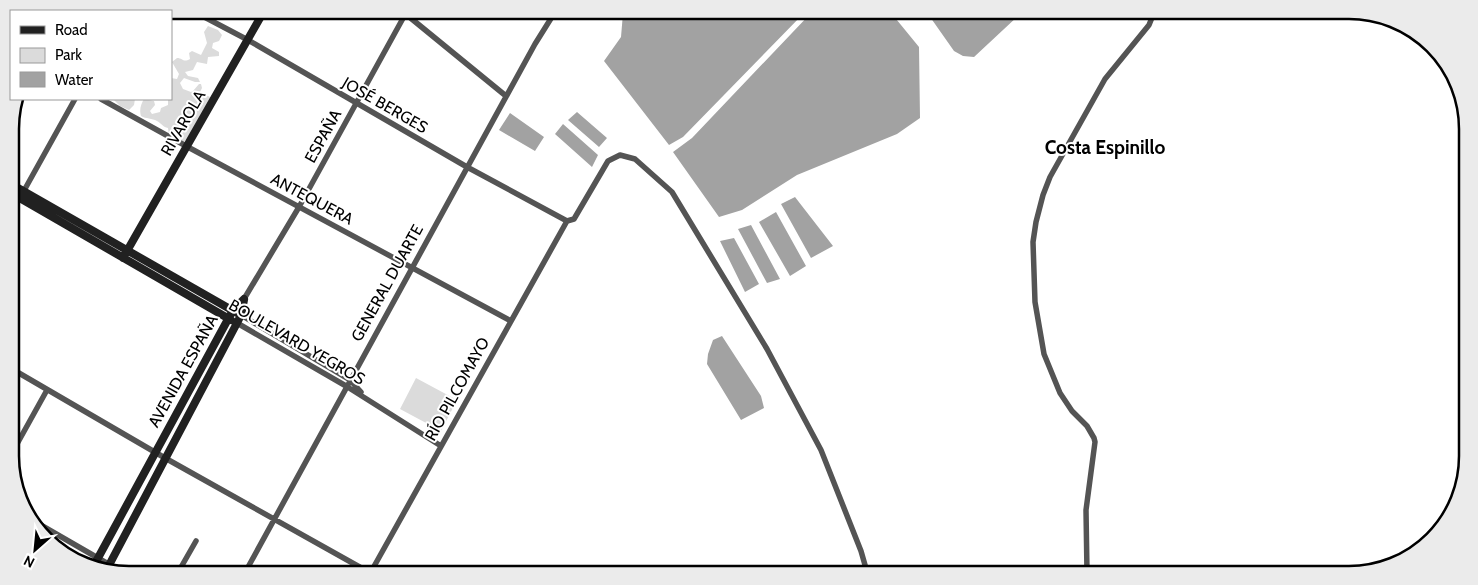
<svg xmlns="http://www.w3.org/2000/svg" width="1478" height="585" viewBox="0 0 1478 585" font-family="Cabin,sans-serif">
	<rect width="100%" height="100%" fill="#fff"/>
	<!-- green -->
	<path fill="#dbdbdb" d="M208 26 218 30 222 35 219 41 213 43 212 48 219 52V56L208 57 207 64 197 62 193 70 185 72 188 76 198 78 200 82H195L184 78 180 83 183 89 191 92 193 91 199 84H201L202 88 198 96 206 95 212 98 202 119 195 124 192 133 183 143 169 135 168 128C163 127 162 124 157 121 152 118 146 119 141 116 139 110 141 104 144 99L154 101 155 105 150 111 152 114 160 112 161 108 168 105V99H171V78L177 79 179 74 172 62 177 58C183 58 183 63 190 59L189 53 192 51 201 55 207 43 204 32Z
		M113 99H135L134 105 129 110 120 106Z
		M416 378 457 400 441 431 400 409Z"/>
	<!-- water -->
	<path fill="#a2a2a2" d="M623 13H804L683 137 669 145 604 61 621 37Z
		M811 13 892 14 919 47 920 118 897 134 797 175 742 210 719 217 673 152 692 138Z
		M928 14 1019 15 974 57 963 56 954 51Z
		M577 112 607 138 599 147 568 120Z
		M510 113 544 137 535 151 499 130Z
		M563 124 598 155 592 167 555 134Z
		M795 197 833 246 811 258 781 204Z
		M776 212 806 266 790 276 759 222Z
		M751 225 780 279 767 283 738 229Z
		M734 238 759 284 745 292 720 241Z
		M722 336 761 396 764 408 741 420 707 364 708 354 713 340Z"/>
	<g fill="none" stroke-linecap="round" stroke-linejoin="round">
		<!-- street -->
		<path stroke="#545454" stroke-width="5.5" d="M191 10 248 40 467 167 567 221
			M126 11 127 10
			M402 11 506 96
			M101 99 186 146 511 321
			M11 214 75 99
			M567 221 574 219 608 161 620 155 635 159 672 192 767 349 821 450 861 551 867 572
			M244 299 299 207 407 11
			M241 315 350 380 361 392
			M237 323 346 386 441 446
			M12 369 165 458 365 570
			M12 453 47 390
			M32 520 117 569
			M180 569 196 541
			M247 569 535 44 555 12
			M372 570 567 221
			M1087 573 1086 510 1095 442 1094 438 1087 426 1072 411 1060 393 1044 354 1035 302 1033 242 1036 222 1043 195 1050 177 1105 79 1149 25 1153 15"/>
		<!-- secondary -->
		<path stroke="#212121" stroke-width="8" d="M11 184 237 313
			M11 193 231 320
			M123 258 264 11
			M92 569 233 310 244 299
			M107 569 237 323 241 315 244 300"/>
	</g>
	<g text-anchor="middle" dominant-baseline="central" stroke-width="4" stroke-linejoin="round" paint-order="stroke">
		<!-- street labels -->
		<g font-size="16" fill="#000" stroke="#fff">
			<text transform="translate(385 105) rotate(30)">JOSÉ BERGES</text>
			<text transform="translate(183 123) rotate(-60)">RIVAROLA</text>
			<text transform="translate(323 136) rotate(-61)">ESPAÑA</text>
			<text transform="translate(312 199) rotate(28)">ANTEQUERA</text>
			<text transform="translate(387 283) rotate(-61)">GENERAL DUARTE</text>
			<text transform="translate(297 342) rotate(30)">BOULEVARD YEGROS</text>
			<text transform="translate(183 371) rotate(-61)">AVENIDA ESPAÑA</text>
			<text transform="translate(457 389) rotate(-61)">RÍO PILCOMAYO</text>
		</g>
		<!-- quarter labels -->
		<g font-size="19" font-weight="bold" fill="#000" stroke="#fff">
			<text x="1105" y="147">Costa Espinillo</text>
		</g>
	</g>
	<!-- crop -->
	<path d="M0 0H1478V585H0ZM129 19H1349A110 110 0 0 1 1459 129V456A110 110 0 0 1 1349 566H129A110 110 0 0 1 19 456V129A110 110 0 0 1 129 19Z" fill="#ebebeb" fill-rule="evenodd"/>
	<path fill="none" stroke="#000" stroke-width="2.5" d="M129 19H1349A110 110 0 0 1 1459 129V456A110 110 0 0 1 1349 566H129A110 110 0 0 1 19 456V129A110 110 0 0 1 129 19Z"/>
	<!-- legend -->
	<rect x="10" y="10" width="162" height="90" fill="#ffffff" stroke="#999999"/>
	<rect x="20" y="26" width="25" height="8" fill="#212121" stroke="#999999"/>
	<text x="55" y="35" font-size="15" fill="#000000">Road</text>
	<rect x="20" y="48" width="25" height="15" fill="#dbdbdb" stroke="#999999"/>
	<text x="55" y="60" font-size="15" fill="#000000">Park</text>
	<rect x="20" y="72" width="25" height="15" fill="#a2a2a2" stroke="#999999"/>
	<text x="55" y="85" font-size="15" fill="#000000">Water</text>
	<!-- north arrow -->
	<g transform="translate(35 550) rotate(207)" stroke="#ffffff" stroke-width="4" paint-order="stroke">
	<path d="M0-4L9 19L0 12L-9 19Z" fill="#000000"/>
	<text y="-8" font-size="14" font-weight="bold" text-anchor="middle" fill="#000000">N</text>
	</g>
</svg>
